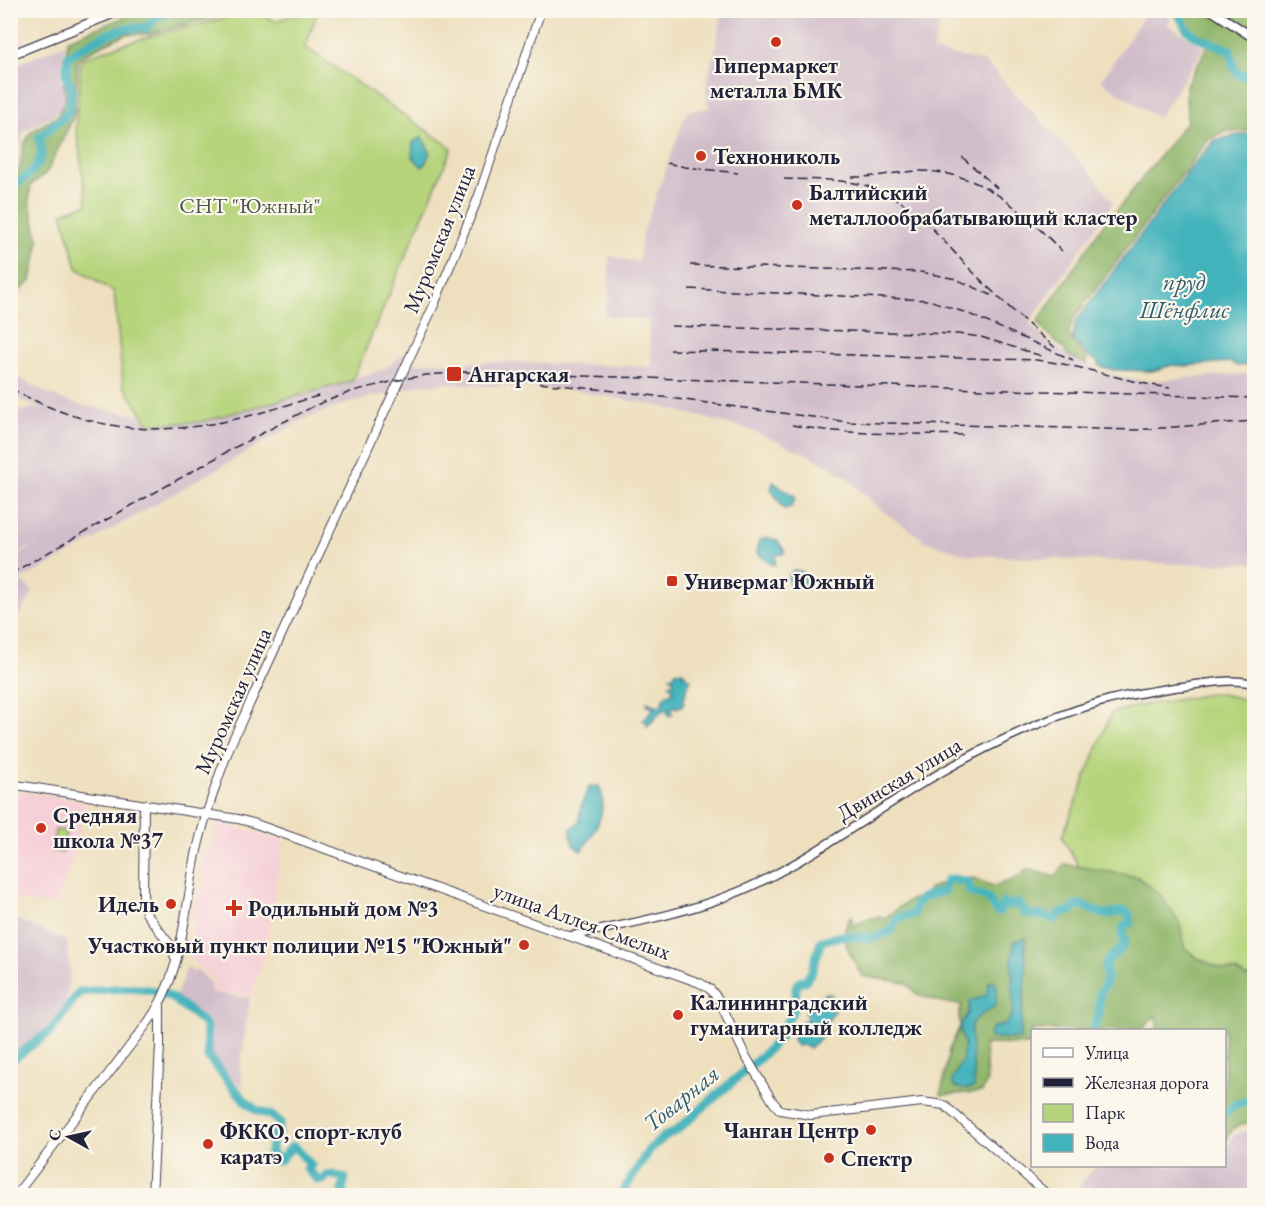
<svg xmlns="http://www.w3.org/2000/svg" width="1265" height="1206" viewBox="0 0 1265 1206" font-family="'EB Garamond',serif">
	<rect width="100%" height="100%" fill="#fbf7ec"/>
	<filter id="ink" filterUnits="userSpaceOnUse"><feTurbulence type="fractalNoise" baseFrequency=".0167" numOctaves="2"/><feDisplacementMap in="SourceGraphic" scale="12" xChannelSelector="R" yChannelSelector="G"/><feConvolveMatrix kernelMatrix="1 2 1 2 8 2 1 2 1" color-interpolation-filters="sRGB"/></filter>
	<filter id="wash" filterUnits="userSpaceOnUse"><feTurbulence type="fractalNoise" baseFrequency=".008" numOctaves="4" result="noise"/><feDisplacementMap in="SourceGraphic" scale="24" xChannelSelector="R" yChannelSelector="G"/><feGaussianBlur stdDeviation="1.35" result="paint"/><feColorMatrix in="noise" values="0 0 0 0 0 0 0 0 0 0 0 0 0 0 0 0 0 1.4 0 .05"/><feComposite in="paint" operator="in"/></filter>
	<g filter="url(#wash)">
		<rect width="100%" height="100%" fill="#eee0bf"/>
		<!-- built -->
		<path fill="#f6cfd8" d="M12 10 25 44 11 50 10 11Z
			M10 790 84 801 77 847 56 906 11 899Z
			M217 822 283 840 272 913 263 956 252 996 213 992V980L189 957 199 889 203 886 200 855 204 854 209 846H211Z"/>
		<!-- industrial -->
		<path fill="#d1bdca" d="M723 11H932L943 13 932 51 985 62 1098 181 1113 203 1029 324 1060 350 1101 371 1127 378 1148 381 1254 373V563L1182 564 969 555 925 541 880 509 846 477 809 455 748 429 659 406 572 390 449 383 419 385 403 390 397 396 392 394 406 363 513 362 652 367 648 320 605 316V301H609V255L621 259 639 262 642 235 687 111 709 108 706 89Z
			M1147 11H1162L1171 17 1167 24 1204 48 1158 118 1101 81Z
			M65 44 60 78 69 96 68 107 24 131 20 146 15 180 11 190V67Z
			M403 354 406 355 403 363 390 393 347 403 304 419 62 558 11 585V560L41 542 21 552 11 554V403L22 412 31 408 42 409 15 398 11 402 10 372 21 380 60 399 80 405 176 422 220 417 385 369Z
			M23 582 33 592 11 629V590Z
			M11 917 67 941 70 975 63 1017 11 1064Z
			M187 967 193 972 197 969 210 982 211 993 250 998 240 1067 243 1088 212 1057 211 1022 175 998Z
			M1254 1129V1195L1084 1196 1077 1188 1096 1166H1224L1225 1149 1235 1134Z"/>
		<!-- green -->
		<path fill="#b6d47b" stroke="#6c7b5b" stroke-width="1.5" d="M250 11H254L275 21 309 11H318L305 47 452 148 352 381 200 422 149 424 123 385 114 292 77 268 62 213 87 204 76 127 81 60C134 36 194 28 250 11Z
			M1216 693 1254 701V973L1249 978 1235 971 1224 970 1197 958 1184 947 1180 924 1138 877 1079 867 1062 837 1111 713 1134 707Z
			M55 830 66 831 63 853 51 851Z"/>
		<!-- forest -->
		<path fill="#90b66b" stroke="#596c53" stroke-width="1.5" d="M140 11H230L220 15 150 34H126L96 48 78 59 74 116 47 172 31 185 29 201 39 240 31 281 18 292 13 318 10 313 11 181 19 171 24 144 31 132 58 116 66 98 63 76 68 39Z
			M1169 11H1254V130L1222 132 1208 140 1073 319 1068 336 1087 358V364L1069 356 1063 348 1045 332 1038 321 1109 216 1118 209 1187 121 1186 86 1209 43Z
			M1065 864 1138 877 1161 896 1180 924 1184 947 1197 958 1224 970 1235 971 1249 978 1254 973V1121L1234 1127 1225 1142 1224 1030H1158L1155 1015 1142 1030H1032V1045L985 1044 987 1081 982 1092 941 1095 949 1050 960 1026 959 1014 962 1005 946 1003 918 995 906 983 862 976C852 957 836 937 851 916L854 926 868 918 886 917 908 901 925 895 930 888 940 884 953 880 973 878 993 886 1013 880 1028 869 1055 877Z"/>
		<!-- water -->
		<path fill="#42b2bb" stroke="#326a7b" stroke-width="1.5" d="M1243 134H1254V364L1238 366 1230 362 1184 366 1172 365 1153 371 1113 370 1099 366 1097 361 1088 356 1072 338 1076 321 1193 165 1215 140Z
			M422 137 430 152 425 165 422 167 412 156 413 142Z
			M773 482 796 497 791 507 784 509 771 489Z
			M768 538 777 540 785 551 783 554 776 555 775 565 771 564 757 553 759 540Z
			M788 579a9 9 0 1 1 18 0a9 9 0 1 1-18 0Z
			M683 671 682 675 685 674 687 678 691 679 687 687 683 705 677 708 674 706 673 709 669 708 673 714 669 716 665 708 646 728 648 724 643 720 654 708 648 706 647 702 657 706 663 704 662 700 667 694 672 693 673 689 669 684 673 683 674 681 670 677 674 676 675 672Z
			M589 786H599C610 807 594 835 581 851 571 846 571 840 571 829L579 822 580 809Z
			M1025 938 1026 971 1020 1039 990 1038 989 1034 992 1028 1006 1024 1013 1013 1012 960 1014 941Z
			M995 981 997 989 996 1005C990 1011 977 1015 972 1023 968 1031 976 1072 974 1087 969 1090 959 1089 954 1086L952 1080 962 1061 964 1044 960 1030 961 1024 968 1013 970 1001 987 995 989 982Z
			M826 993 832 995 831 1005 834 1011 830 1018 825 1023 824 1035 809 1048 803 1045 797 1046 793 1040 794 1029 799 1026 802 1021 807 1019 805 1008Z"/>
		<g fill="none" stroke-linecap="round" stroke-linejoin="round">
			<!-- river -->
			<path stroke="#42b2bb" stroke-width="9" d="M1176 10 1187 29 1195 36 1230 50 1234 68 1239 75H1254
				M10 188C21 181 38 170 41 156 42 151 40 142 39 137L64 117 69 109 72 89 66 76 68 56C91 42 118 24 146 28 152 22 159 13 168 12 175 12 177 14 184 10
				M10 1061 51 1031 79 992C108 990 141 983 168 996 181 1003 194 1015 206 1025L208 1057 247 1103 256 1110 270 1115 280 1122 278 1133 272 1135 273 1142 269 1154H273L277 1161 280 1160 292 1147H295L311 1165 307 1169 318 1180H323C329 1170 336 1177 345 1178L342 1191 346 1196
				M1224 1114 1237 1104 1254 1100
				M620 1196 649 1150 665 1136 676 1131 723 1090 762 1056 780 1037 795 1005 796 986 802 980 805 981 812 971 821 941 841 936 874 938 892 930 897 918 914 914C915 896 930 895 944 891L947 880 952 879 968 882 970 892 988 898 996 911H1000L1004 902 1010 906 1016 903 1020 905 1025 914C1036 913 1044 918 1055 919L1059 913 1072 911 1076 905C1088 904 1094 913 1105 914 1112 914 1118 911 1125 911L1129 914 1130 923 1124 926 1122 934 1125 941 1121 949 1108 960 1105 968 1107 976 1105 985 1100 992 1099 1012 1094 1030"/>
		</g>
	</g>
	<g filter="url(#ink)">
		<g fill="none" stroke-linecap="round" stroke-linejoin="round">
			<!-- tertiary casing -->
			<g stroke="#413e4f" stroke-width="10">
				<path id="tertiary" d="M570 936C630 924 703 910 758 883 815 855 867 817 921 784 976 751 1036 721 1098 703 1124 695 1152 691 1178 687 1203 684 1231 677 1254 684"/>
			</g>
			<!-- secondary casing -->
			<g stroke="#413e4f" stroke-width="10">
				<path id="secondary" d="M10 784 238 819 253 823 700 983 710 989 719 1000 745 1055 773 1102 780 1110 811 1115 922 1102 944 1105 1049 1196
					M144 805 143 896 146 913 171 946 176 960
					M15 1196 146 1025C183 976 184 913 196 855 204 817 216 783 230 746L434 305 478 198 541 10
					M152 1196 160 1046V1006"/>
			</g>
			<!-- primary casing -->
			<g stroke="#413e4f" stroke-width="11">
				<path id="primary" d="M1211 10 1254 38
					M10 55 122 10"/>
			</g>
			<!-- tertiary -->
			<use href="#tertiary" stroke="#fff" stroke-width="7"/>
			<!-- secondary -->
			<use href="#secondary" stroke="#fff" stroke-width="8"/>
			<!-- primary -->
			<use href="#primary" stroke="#fff" stroke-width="8"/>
			<!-- rail -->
			<path stroke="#22223b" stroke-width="1.5" stroke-dasharray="9 4.5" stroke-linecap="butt" d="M962 157 997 188
				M667 163 685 167 738 173
				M852 177C876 178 898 171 921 171 984 172 1020 210 1062 251
				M784 179C812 180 840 178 867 186 913 200 937 235 969 268 997 297 1027 324 1057 349
				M690 265 921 272 956 279 991 295
				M689 289 929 300 969 314 1073 360
				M671 326 958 334 981 337 1045 357
				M670 350 1036 360C1082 365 1125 382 1170 388
				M539 383 625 392 849 422 1135 430 1254 421
				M10 388C92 433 162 439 252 415 276 409 299 401 322 395
				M792 425C849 436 908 433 965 435
				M10 574 232 449 316 405 353 391 399 380 426 375 465 372 1254 398"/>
		</g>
	</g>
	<!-- markers -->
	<g fill="#c8321e" stroke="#fbf7ec" stroke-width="2">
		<circle cx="776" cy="42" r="6"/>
		<circle cx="701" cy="156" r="6"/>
		<circle cx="797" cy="205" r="6"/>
		<rect x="446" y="366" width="16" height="16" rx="3"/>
		<rect x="666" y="575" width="12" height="12" rx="3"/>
		<circle cx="41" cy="828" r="6"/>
		<circle cx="171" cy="904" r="6"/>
		<path d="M231 899h6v6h6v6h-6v6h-6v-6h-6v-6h6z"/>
		<circle cx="524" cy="945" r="6"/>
		<circle cx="678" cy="1015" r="6"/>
		<circle cx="871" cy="1130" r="6"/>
		<circle cx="208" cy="1144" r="6"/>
		<circle cx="829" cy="1158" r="6"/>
	</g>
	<g text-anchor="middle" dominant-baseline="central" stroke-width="4.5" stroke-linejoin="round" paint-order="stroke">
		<!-- poi labels -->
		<g font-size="22" font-weight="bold" fill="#22223b" stroke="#fbf7ec" text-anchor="start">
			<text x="776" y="65" text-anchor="middle">Гипермаркет<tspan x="776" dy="25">металла БМК</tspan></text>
			<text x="713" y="156">Технониколь</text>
			<text x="809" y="192">Балтийский<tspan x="809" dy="25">металлообрабатывающий кластер</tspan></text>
			<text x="468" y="374">Ангарская</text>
			<text x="684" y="581">Универмаг Южный</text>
			<text x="53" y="815">Средняя<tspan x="53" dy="25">школа №37</tspan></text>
			<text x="159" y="904" text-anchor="end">Идель</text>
			<text x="248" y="908">Родильный дом №3</text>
			<text x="512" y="945" text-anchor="end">Участковый пункт полиции №15 "Южный"</text>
			<text x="690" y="1002">Калининградский<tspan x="690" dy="25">гуманитарный колледж</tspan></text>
			<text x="859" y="1130" text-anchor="end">Чанган Центр</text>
			<text x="220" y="1131">ФККО, спорт-клуб<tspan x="220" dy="25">каратэ</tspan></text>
			<text x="841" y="1158">Спектр</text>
		</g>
		<!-- park labels -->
		<g font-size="22" fill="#4e574e" stroke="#fbf7ec">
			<text x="250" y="205">СНТ "Южный"</text>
		</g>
		<!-- street labels -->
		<g font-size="22" fill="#22223b" stroke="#fbf7ec">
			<text transform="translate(439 239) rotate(-68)">Муромская улица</text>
			<text transform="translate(233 701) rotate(-66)">Муромская улица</text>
			<text transform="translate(899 779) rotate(-31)">Двинская улица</text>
			<text transform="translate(582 921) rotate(20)">улица Аллея Смелых</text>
		</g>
		<!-- water labels -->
		<g font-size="24" font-style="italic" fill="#2f5c6e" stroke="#fbf7ec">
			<text x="1184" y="281">пруд<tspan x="1184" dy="28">Шёнфлис</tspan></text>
			<text transform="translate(681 1098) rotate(-39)">Товарная</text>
		</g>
	</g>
	<!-- margin -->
	<rect width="1265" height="1206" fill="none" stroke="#fbf7ec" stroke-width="36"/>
	<!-- legend -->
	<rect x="1031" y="1029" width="195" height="138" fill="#fbf7ec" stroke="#a4a2a5" stroke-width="1.5"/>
	<rect x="1043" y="1048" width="30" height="9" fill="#ffffff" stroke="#a4a2a5" stroke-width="1.5"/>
	<text x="1085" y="1059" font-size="18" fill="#22223b">Улица</text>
	<rect x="1043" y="1078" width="30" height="9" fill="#22223b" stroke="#a4a2a5" stroke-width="1.5"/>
	<text x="1085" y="1089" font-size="18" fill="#22223b">Железная дорога</text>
	<rect x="1043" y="1104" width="30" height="18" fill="#b6d47b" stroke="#a4a2a5" stroke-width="1.5"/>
	<text x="1085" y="1119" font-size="18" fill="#22223b">Парк</text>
	<rect x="1043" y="1134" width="30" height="18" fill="#42b2bb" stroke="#a4a2a5" stroke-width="1.5"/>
	<text x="1085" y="1149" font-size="18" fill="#22223b">Вода</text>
	<!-- north arrow -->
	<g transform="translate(69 1137) rotate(278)" stroke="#fbf7ec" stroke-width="4.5" paint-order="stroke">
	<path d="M0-4.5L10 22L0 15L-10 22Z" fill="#22223b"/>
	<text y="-9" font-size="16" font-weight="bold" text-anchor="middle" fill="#22223b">С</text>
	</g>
</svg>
